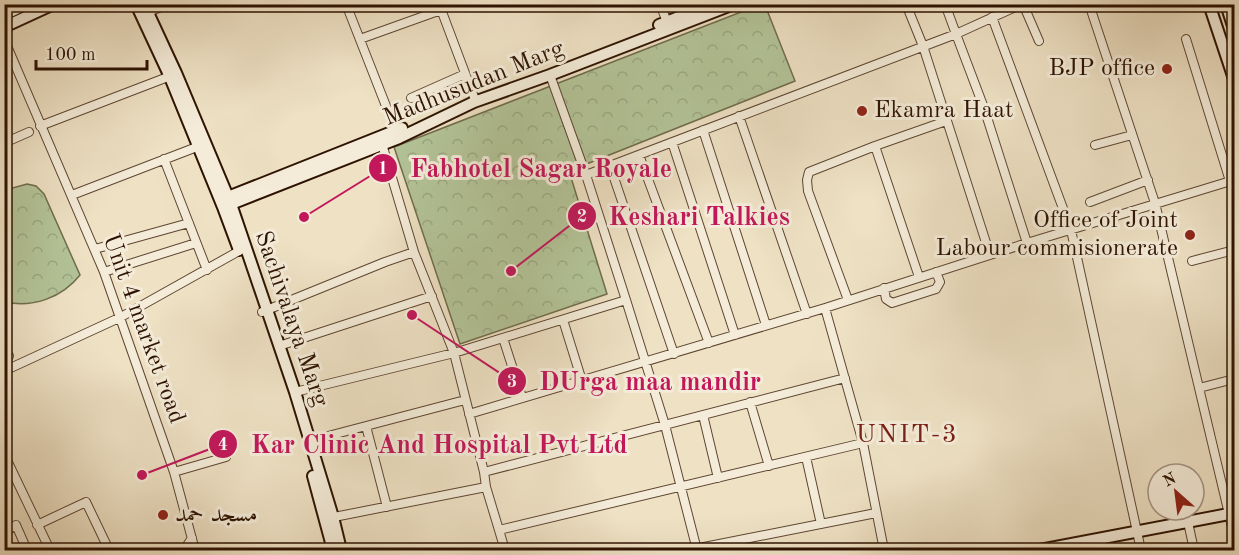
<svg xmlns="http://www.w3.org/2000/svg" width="1239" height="555" viewBox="0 0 1239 555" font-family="'Old Standard TT',Amiri,serif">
	<defs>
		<pattern id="forest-crowns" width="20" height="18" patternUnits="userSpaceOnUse" patternTransform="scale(1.5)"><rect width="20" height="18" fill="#b3c498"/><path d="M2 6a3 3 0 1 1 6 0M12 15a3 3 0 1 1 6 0" fill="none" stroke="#9aa881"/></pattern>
	</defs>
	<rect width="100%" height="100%" fill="#eee1c4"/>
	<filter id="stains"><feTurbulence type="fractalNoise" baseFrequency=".00333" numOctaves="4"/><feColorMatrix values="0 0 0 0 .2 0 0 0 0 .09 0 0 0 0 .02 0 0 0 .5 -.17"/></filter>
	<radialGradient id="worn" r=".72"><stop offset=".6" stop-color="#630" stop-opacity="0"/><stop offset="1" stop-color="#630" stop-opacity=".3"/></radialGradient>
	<!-- forest -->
	<path fill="url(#forest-crowns)" stroke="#706c4d" stroke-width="1.5" d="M759 5H765L795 81 569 171 607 294 460 344 394 147Z
		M27 184 36 186 44 194 80 275C62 298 32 308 5 302V190Z"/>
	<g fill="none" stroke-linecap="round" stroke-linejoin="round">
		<!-- street casing -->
		<g stroke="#5e4632" stroke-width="10">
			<path id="street" d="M346 4 397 134
				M439 4 474 97
				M660 4 667 22
				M906 4 923 46 990 255
				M1022 4 956 34 984 108 1027 243
				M1023 4 1039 41
				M1089 4 1155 203 1234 535
				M148 12 169 4
				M992 17 1071 230 1141 550
				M4 39 104 272 174 472 195 550
				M360 39 441 10
				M1186 39 1230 181
				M550 75 586 175
				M411 98 465 74
				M739 116 807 314
				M40 126 173 75
				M703 130 766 325
				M672 142 735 335
				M4 143 29 132
				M382 144 414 252 454 353 484 472 486 487 505 550
				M1095 145 1132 135
				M639 155 709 343
				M164 159 207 270
				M610 166 674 354
				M72 195 202 145
				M1090 202 1148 180
				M95 249 189 223
				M1192 261 1234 250
				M104 272 196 243
				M919 277 875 146 946 121
				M884 288 886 299 892 303 936 289 940 282 936 272
				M626 300 665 425 697 550
				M848 300 808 191 807 180 809 172 875 146
				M825 308 863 443 884 550
				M262 312 385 262 414 252
				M563 320 582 381
				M503 338 522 397
				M279 346 432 296
				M4 348 9 356
				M4 371 121 317 239 251
				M1199 388 1234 379
				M295 392 454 353 626 300 586 175 956 34 945 4
				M750 402 769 466
				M469 414 825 308 1027 243 1234 180
				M703 415 718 478
				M366 426 387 507
				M309 441 465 400
				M4 454 50 550
				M806 457 821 524
				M174 472 226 457
				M484 472 845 378
				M329 518 486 487
				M1188 522 1194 550
				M37 525 86 502 109 550
				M499 530 863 443
				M4 532 16 525 27 550
				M1101 539 1104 550
				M184 550 192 538
				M689 550 876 513"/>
		</g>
		<!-- secondary casing -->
		<g stroke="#2e1302" stroke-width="14">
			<path id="secondary" d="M136 4 170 77 223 207 231 204 228 197 221 200
				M144 4 176 73 228 197 402 128
				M1209 4 1234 79
				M1226 4 1234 29
				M4 15 27 4
				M659 25 711 4
				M4 27 54 4
				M223 207 239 250
				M313 476 333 550
				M341 550 333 517 295 392 231 204 399 138 474 102 550 75 734 4
				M1040 550 1234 513"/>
		</g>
		<!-- street -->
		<use href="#street" stroke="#f4ecd9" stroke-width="8"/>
		<!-- secondary -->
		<use href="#secondary" stroke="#f4ecd9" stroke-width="10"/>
	</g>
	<!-- markers -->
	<g fill="#8f2418" stroke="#f4ecd9" stroke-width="2">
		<circle cx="1167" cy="69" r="6"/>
		<circle cx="862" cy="111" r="6"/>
		<circle cx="1190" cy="235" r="6"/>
		<circle cx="163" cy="515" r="6"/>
	</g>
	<g text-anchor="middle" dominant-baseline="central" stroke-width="6" stroke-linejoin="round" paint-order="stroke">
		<!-- poi labels -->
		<g font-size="24" fill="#2e1302" stroke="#f4ecd9" text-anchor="end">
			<text x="1155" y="69">BJP office</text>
			<text x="874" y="111" text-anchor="start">Ekamra Haat</text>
			<text x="1178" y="221">Office of Joint<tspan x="1178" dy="28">Labour commisionerate</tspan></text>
			<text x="175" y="515" text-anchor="start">مسجد حمد</text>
		</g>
		<!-- street labels -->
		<g font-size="24" fill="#2e1302" stroke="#f4ecd9">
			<text transform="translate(474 84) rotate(-22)">Madhusudan Marg</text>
			<text transform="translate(291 319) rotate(71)">Sachivalaya Marg</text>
			<text transform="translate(143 329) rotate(70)">Unit 4 market road</text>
		</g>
		<!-- neighbourhood labels -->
		<g font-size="26" letter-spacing="1.5" fill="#7a1f14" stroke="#f4ecd9">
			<text x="907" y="435">UNIT-3</text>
		</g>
	</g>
	<!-- callouts -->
	<path fill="none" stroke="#c2185b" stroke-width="2" d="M304 217L383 168M511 271L582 216M412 315L512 381M142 475L223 444"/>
	<g fill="#c2185b" stroke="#f4ecd9" stroke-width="2">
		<circle cx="304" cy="217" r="6"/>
		<circle cx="511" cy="271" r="6"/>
		<circle cx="412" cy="315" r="6"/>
		<circle cx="142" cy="475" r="6"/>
		<circle cx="383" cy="168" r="15"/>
		<circle cx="582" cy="216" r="15"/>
		<circle cx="512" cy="381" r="15"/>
		<circle cx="223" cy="444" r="15"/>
	</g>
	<g font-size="18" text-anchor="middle" font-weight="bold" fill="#fff">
		<text x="383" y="174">1</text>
		<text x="582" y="222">2</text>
		<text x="512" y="387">3</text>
		<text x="223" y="450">4</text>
	</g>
	<g font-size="26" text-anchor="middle" font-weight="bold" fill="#c2185b" stroke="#f4ecd9" stroke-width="6" stroke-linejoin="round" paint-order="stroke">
		<text x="541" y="177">Fabhotel Sagar Royale</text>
		<text x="699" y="225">Keshari Talkies</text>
		<text x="650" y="390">DUrga maa mandir</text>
		<text x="439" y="453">Kar Clinic And Hospital Pvt Ltd</text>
	</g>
	<!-- margin -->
	<rect width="1239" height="555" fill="none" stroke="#eee1c4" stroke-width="24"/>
	<rect x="6" y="6" width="1227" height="543" fill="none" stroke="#2e1302" stroke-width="3"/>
	<rect x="12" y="12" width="1215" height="531" fill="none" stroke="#2e1302" stroke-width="1.5"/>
	<!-- north arrow -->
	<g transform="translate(1176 492) rotate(332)"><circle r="28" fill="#f4ecd9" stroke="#a59583" stroke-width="1.5"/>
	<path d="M0-4.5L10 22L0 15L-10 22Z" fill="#8f2418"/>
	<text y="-9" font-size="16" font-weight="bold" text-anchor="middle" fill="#2e1302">N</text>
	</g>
	<!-- scale -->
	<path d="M36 60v9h111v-9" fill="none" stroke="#2e1302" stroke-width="3"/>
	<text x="45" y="60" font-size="18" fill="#2e1302" stroke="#f4ecd9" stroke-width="4.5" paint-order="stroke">100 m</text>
	<rect width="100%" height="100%" filter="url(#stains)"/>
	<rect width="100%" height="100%" fill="url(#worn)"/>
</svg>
